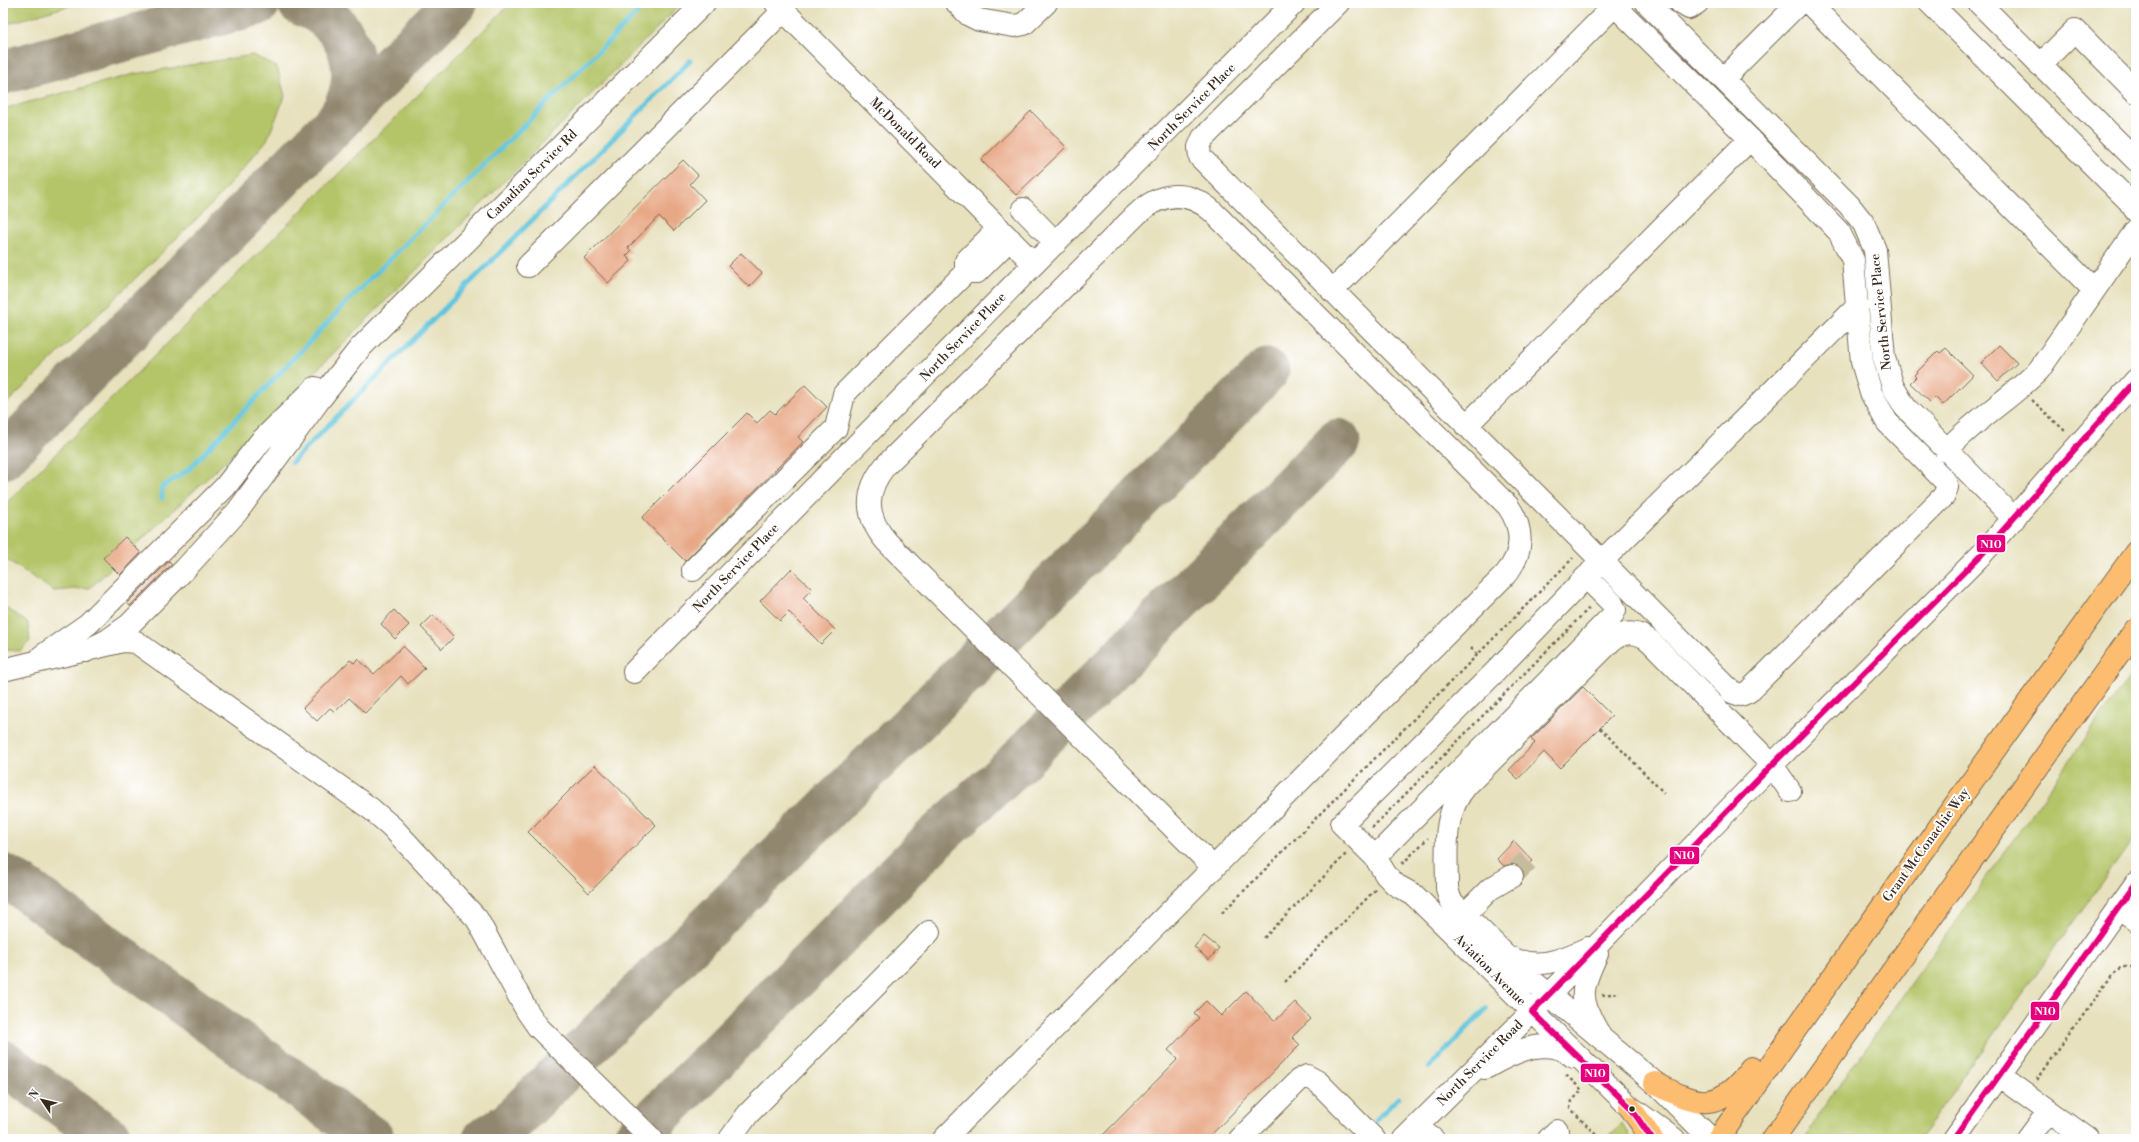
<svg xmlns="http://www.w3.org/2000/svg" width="2139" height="1142" viewBox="0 0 2139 1142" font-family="'Libre Bodoni',serif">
	<rect width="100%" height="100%" fill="#fff"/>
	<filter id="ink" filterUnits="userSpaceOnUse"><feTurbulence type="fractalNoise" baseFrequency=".025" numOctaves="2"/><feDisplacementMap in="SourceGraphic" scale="8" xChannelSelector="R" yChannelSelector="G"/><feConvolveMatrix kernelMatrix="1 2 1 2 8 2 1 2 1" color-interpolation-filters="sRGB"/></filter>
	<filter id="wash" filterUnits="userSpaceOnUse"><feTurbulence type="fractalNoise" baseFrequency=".012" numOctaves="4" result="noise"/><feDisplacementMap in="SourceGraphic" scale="16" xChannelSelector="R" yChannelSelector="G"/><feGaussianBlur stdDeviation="0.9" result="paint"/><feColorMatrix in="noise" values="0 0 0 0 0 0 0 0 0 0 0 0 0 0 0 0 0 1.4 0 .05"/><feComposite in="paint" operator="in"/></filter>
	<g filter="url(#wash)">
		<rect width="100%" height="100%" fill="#e7e1be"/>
		<!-- green -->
		<path fill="#b4c467" stroke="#787742" d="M3 3H79L3 25Z
			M511 3H682L230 457 90 588 54 591 3 557V506Z
			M253 55 277 67 285 96 267 140 215 201 3 407V109L134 74Z
			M3 606 28 623 30 641 20 651 3 650Z
			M2136 667V835L1919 1139H1806L1818 1115Z
			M1622 1123 1631 1139H1606Z"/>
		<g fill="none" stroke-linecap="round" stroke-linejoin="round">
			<!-- stream -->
			<path stroke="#5fc5dd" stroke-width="5" d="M292 462 690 61
				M162 498V487L188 470 348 301 647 3
				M1429 1067 1486 1009
				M1376 1120 1398 1098"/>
			<!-- taxiway -->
			<path stroke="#91866e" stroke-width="45" d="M300 3C351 21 369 74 339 119
				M3 72 258 3
				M3 457 455 3
				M3 876 24 888 372 1139
				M3 1062 110 1139
				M485 1139 509 1124 521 1112 1039 599 1267 371
				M635 1139 934 839 1014 766 1338 441"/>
		</g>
		<g id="blocks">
			<!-- building -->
			<path fill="#e8a886" d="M1031 111 1066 147 1016 195 981 160Z
				M683 160 698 175 690 184 705 200 674 231 659 216 628 248 631 251 626 256 631 261 608 283 584 258Z
				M741 253 762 273 749 287 728 266Z
				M1999 345 2017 363 1998 381 1981 363Z
				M1946 348 1973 375 1943 405 1935 397 1930 402 1910 383 1916 377 1914 375 1938 351 1940 353Z
				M805 385 827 407 798 437 803 442 685 561 642 518 747 413 757 423 770 410 775 414Z
				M125 537 141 553 120 575 103 558Z
				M169 561 172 564 130 606 127 603Z
				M791 569 812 589 803 598 835 630 821 644 789 612 780 621 760 601Z
				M394 610 409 625 395 639 381 624Z
				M433 615 454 637 442 649 421 627Z
				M403 646 425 668 408 684 401 676 365 713 349 698 335 712 330 708 317 721 303 708 350 660 354 663 358 659 374 674Z
				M1583 687 1612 716 1560 768 1544 752 1518 779 1509 770 1535 743 1531 739Z
				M595 765 656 825 589 893 528 832Z
				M1514 841 1533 861 1523 871 1518 865 1511 864 1504 866 1497 859Z
				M1204 936 1219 948 1209 960 1194 947Z
				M1246 991 1275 1021 1295 1002 1311 1019 1292 1037 1300 1045 1207 1139H1099L1178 1059 1168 1050 1199 1018 1194 1013 1206 1001 1221 1016Z"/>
		</g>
	</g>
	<g filter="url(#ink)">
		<use href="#blocks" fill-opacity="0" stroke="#776a56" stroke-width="1"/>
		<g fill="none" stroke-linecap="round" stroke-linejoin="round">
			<!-- minor-tunnel -->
			<path stroke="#c5bc9e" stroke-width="22" stroke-dasharray="22 11" stroke-linecap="butt" d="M1512 876 1531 857"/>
			<!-- minor casing -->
			<g stroke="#776a56" stroke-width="24">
				<path id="minor" d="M776 3 1034 264
					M957 3 969 15 979 20 1014 26 1024 24 1046 3
					M1338 3 1203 138 1199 147 1200 157 1732 692 1741 695 1748 692 1944 496 1947 487 1945 481 1887 422 1871 393 1862 362 1853 260 1839 232 1750 139 1612 3
					M1647 3 1849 205 1864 224 1875 250 1884 358 1893 387 1905 407 2014 519
					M1681 3 1689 8 1697 3
					M1809 3 2094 290
					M1930 3 2129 201 2136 211
					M1979 3 2136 160
					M2040 65 2075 30 2136 92
					M1724 78 1799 3
					M1023 209 1056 243
					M999 228 966 261V272H977L1010 239
					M528 266 784 10
					M1332 291 1614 6
					M1466 426 1750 139
					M1946 451C1974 420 2010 399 2039 370L2136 230
					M693 570 836 428 844 394 966 272
					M1591 572 1858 306
					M86 651 108 640 129 625 185 569 237 512 320 399 360 348 704 3
					M42 656 88 624 225 487 261 441 315 388
					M3 670 123 641 136 642 371 809 392 827 477 919 527 1011 538 1027 652 1139
					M634 672 1034 264 1294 3
					M1375 857 1612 616 1615 610 1612 603 1586 577 1495 672 1342 824 1375 857 1386 875 1396 885 1414 895 1630 1107 1674 1139
					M2118 907 2136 920
					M1464 915 1490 889 1512 876
					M1597 954C1580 989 1578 999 1599 1034
					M1507 956C1535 971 1561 961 1588 948
					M1485 1068C1506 1057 1532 1041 1557 1048 1563 1049 1569 1054 1574 1057
					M1999 1075 2088 1139
					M1416 1127 1433 1139
					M730 1139 748 1114 929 932
					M944 1139C1130 950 1318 763 1505 575 1524 553 1524 529 1508 506L1212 211C1187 189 1161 192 1137 214L885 466C864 492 865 517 887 542L1214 868
					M1240 1139 1299 1080 1307 1076 1318 1082 1374 1139
					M1404 1139 1549 995 1772 765 1982 554 2136 380
					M1549 1139 1557 1131
					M1711 1139 1655 1083 1530 979 1453 903 1450 899 1447 888C1447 852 1441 814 1467 785L1612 640C1625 631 1637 631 1650 641L1772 765 1790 791
					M1954 1139 2136 883
					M2028 1139 2049 1111"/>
			</g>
			<!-- major casing -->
			<g stroke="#776a56" stroke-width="24">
				<path id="major" d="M1655 1083C1699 1107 1720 1112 1751 1068
					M1630 1107 1652 1139
					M1718 1139 1895 889 2136 552
					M1773 1139 2136 629"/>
			</g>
			<!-- path -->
			<path stroke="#776a56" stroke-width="2.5" stroke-dasharray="3 3" stroke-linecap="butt" d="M2032 400 2065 431
				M1471 648 1478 655
				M1600 728 1664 793
				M1372 828 1590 607
				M1402 864 1428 838
				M1222 913 1573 558
				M1264 938 1346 854
				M1285 982 1376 889
				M1602 995 1620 993
				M1566 1075 1582 1090 1572 1101 1570 1108 1600 1139
				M2037 1080 2112 975 2122 967H2136"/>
			<!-- minor -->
			<use href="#minor" stroke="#fff" stroke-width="22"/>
			<!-- major -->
			<use href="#major" stroke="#fcbd6f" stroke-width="22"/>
			<!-- bus-1 casing -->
			<g stroke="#fff" stroke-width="9">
				<path id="bus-1" d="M1532 1012 1772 765 1982 554 2136 380
					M1532 1012 1630 1107 1652 1139
					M1954 1139 2136 883"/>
			</g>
			<!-- bus-1 -->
			<use href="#bus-1" stroke="#e5007d" stroke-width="6"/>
		</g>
	</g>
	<!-- markers -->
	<circle fill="#3b2a1e" stroke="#fff" stroke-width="1.5" cx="1632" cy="1109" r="3.5"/>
	<g text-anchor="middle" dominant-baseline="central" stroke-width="4" stroke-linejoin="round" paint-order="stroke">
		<!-- street labels -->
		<g font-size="13" fill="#3b2a1e" stroke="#fff">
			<text transform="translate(1192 107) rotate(-45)">North Service Place</text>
			<text transform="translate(905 133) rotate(45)">McDonald Road</text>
			<text transform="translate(532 175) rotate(-45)">Canadian Service Rd</text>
			<text transform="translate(1881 312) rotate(-96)">North Service Place</text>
			<text transform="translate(963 337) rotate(-46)">North Service Place</text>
			<text transform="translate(736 568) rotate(-46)">North Service Place</text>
			<text transform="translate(1926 845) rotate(-54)">Grant McConachie Way</text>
			<text transform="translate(1490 970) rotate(45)">Aviation Avenue</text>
			<text transform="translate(1480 1063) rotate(-45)">North Service Road</text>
		</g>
	</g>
	<g stroke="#fff" stroke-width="1.5">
		<rect x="1976" y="534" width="30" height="19" rx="4" fill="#e5007d"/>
		<rect x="1669" y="846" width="31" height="19" rx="4" fill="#e5007d"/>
		<rect x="2030" y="1001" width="30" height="20" rx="4" fill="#e5007d"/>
		<rect x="1580" y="1063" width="30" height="20" rx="4" fill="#e5007d"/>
	</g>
	<g font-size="11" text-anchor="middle" font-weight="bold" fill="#fff">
		<text x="1991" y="548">N10</text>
		<text x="1684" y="859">N10</text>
		<text x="2045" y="1015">N10</text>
		<text x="1595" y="1077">N10</text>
	</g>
	<!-- margin -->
	<rect width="2139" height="1142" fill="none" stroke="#fff" stroke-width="16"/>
	<!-- north arrow -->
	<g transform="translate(42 1100) rotate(305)" stroke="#ffffff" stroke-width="3" paint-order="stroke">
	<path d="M0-3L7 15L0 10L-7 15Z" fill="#3b2a1e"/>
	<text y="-6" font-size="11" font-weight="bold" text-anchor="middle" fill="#3b2a1e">N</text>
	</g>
</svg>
